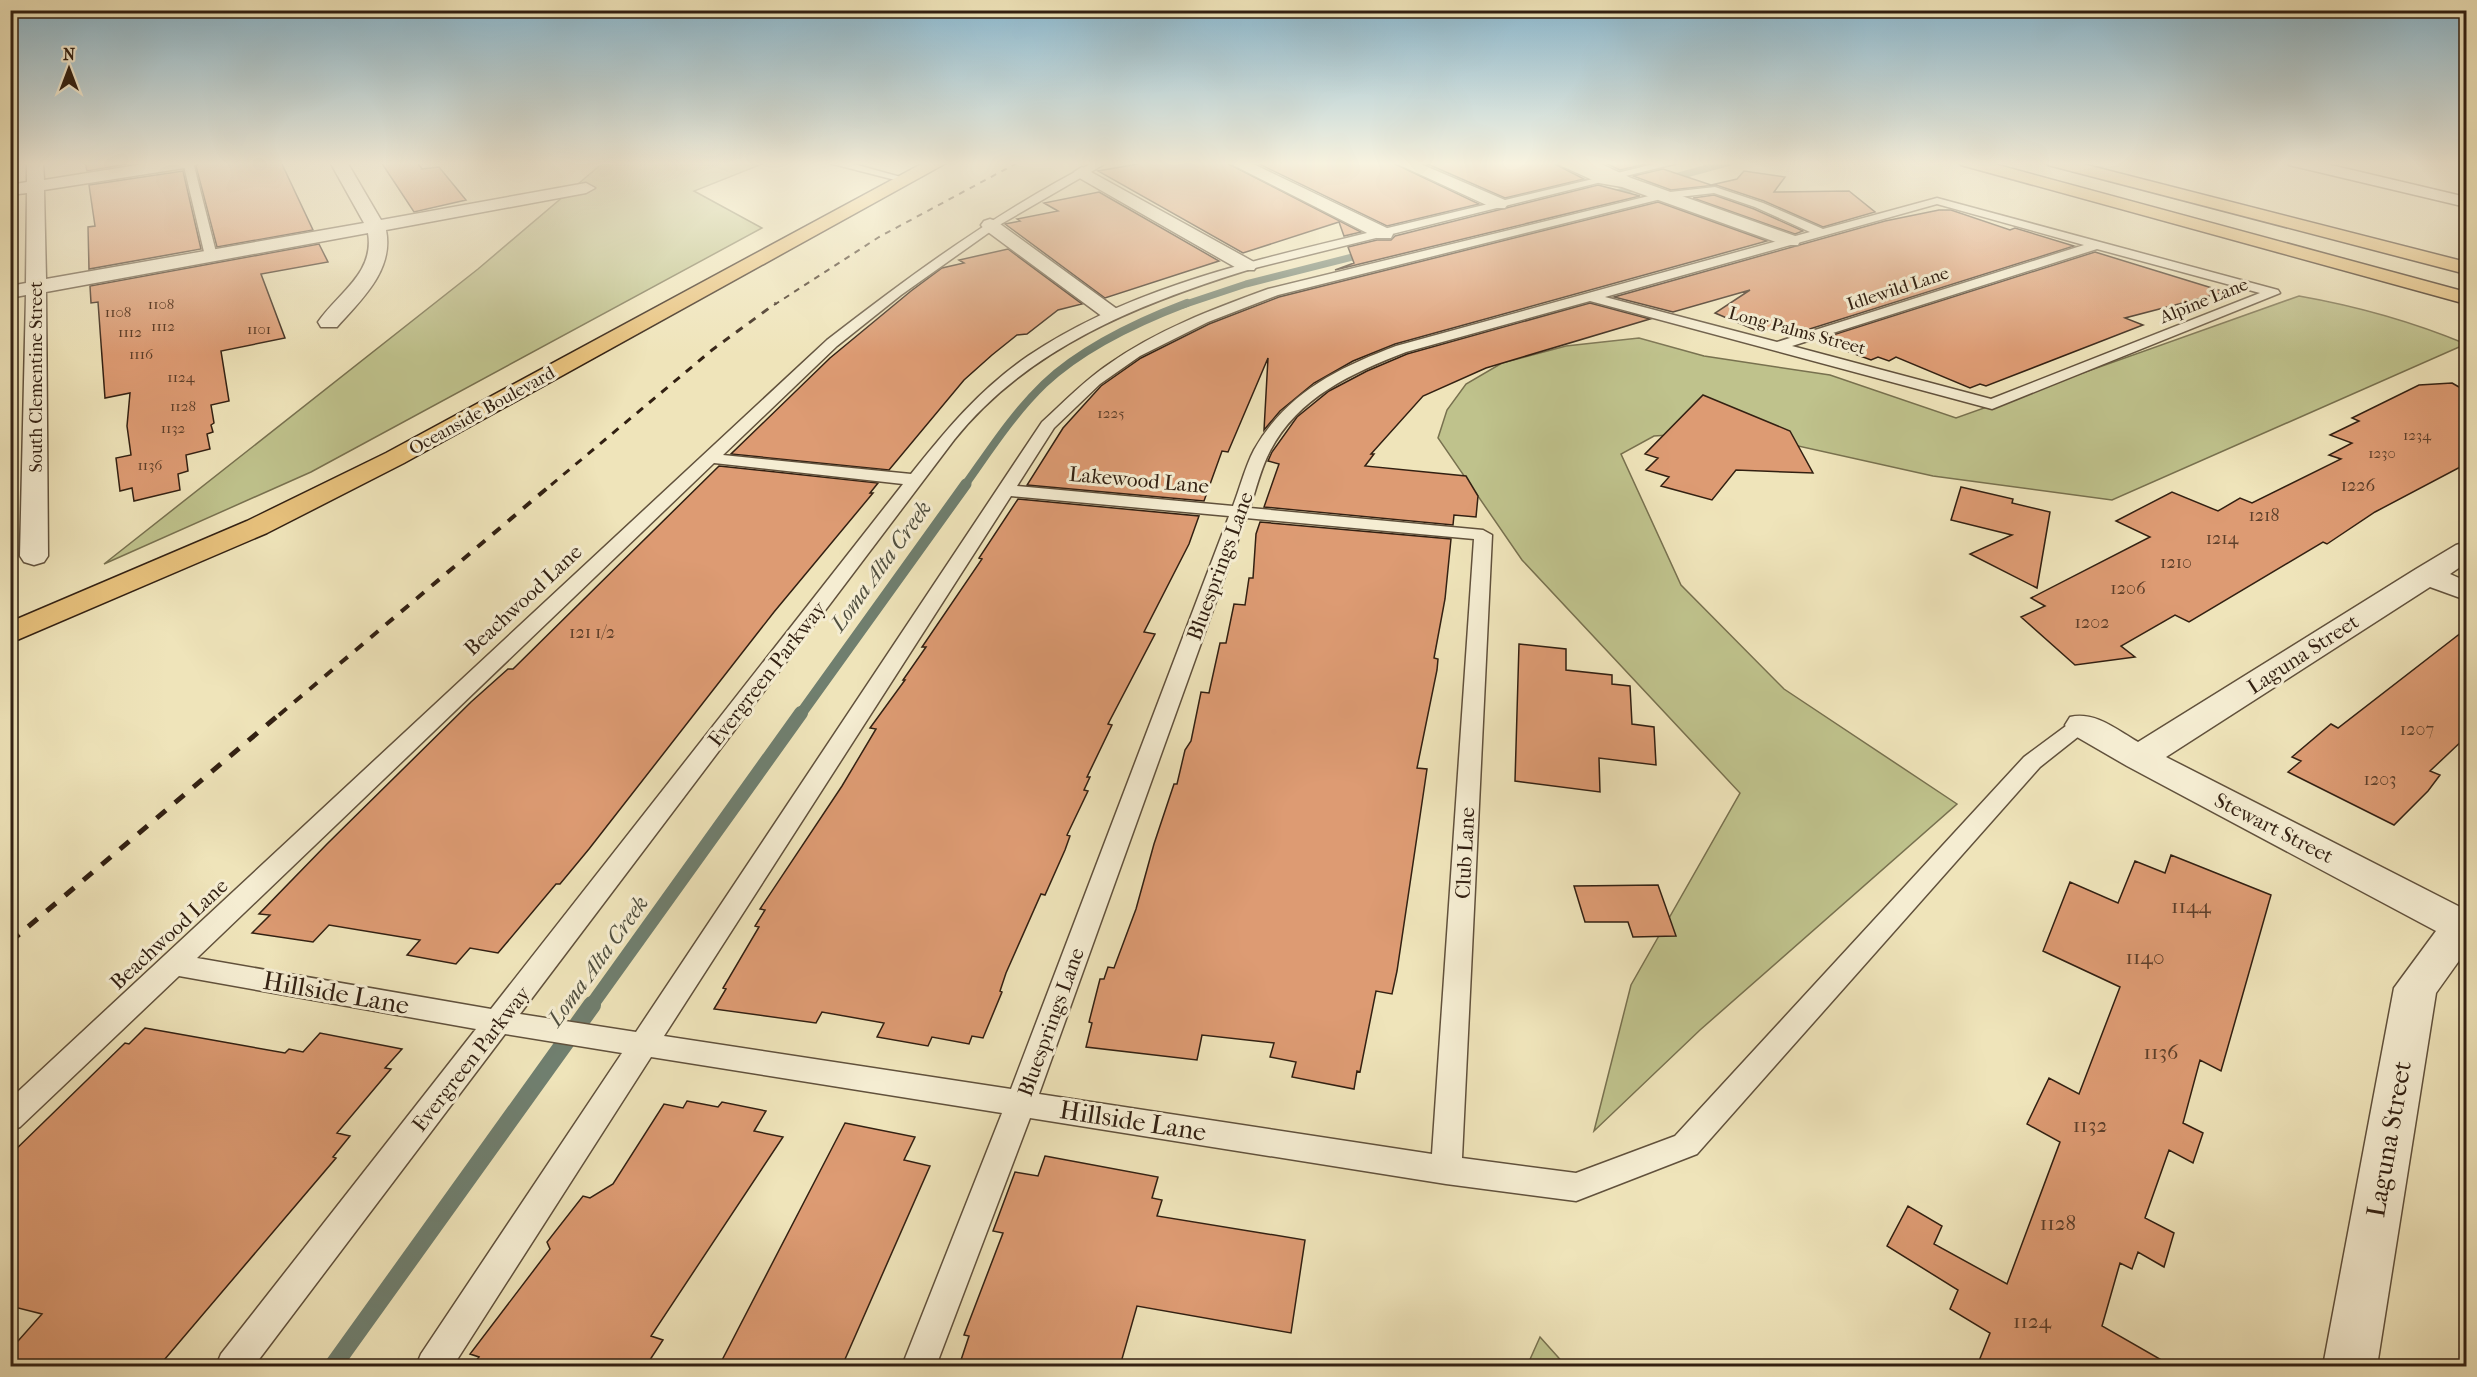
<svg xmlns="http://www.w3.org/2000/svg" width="2477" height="1377" viewBox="0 0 2477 1377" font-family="'IM FELL French Canon',serif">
	<rect width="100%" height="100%" fill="#efe4ba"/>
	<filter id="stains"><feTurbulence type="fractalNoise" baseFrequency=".00333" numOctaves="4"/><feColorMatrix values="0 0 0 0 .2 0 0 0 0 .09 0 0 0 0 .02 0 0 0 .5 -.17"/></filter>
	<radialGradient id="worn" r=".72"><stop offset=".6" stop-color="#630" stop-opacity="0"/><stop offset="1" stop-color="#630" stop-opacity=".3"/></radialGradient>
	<!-- green -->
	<path fill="#bfc28c" stroke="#78714f" stroke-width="1.5" d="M604 162H767L694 191 762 228 311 472 104 564 478 269Z
		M2299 296C2356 306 2413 322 2466 344L2112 500 1933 476 1731 431 1654 436 1621 454 1681 585 1784 689 1957 804 1700 1030 1594 1131 1631 985 1740 793 1522 560 1438 438 1447 410 1466 384 1502 363 1566 346 1639 338 1704 356 1830 375 1956 418Z
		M1540 1337 1566 1366H1527Z"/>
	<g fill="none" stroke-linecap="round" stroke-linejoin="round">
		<!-- stream-far4 -->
		<path stroke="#707f6f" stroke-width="7" d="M1609 195 1730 162
			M1183 305 1246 284 1368 253"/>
		<!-- stream-far3 -->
		<path stroke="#707f6f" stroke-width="8" d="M965 485C990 450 1013 414 1044 384 1083 347 1137 322 1187 303"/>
		<!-- stream-far2 -->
		<path stroke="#707f6f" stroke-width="11" d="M800 715 966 484"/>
		<!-- stream-far1 -->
		<path stroke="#707f6f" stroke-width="14" d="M591 1006 801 713"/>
		<!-- stream -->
		<path stroke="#707f6f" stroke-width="18" d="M333 1366 592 1005"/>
	</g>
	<!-- building -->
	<path fill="#dd9b73" stroke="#322012" stroke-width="1.5" d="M85 162H139L87 171Z
		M201 162H281L313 230 217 247 196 166Z
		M381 162H417L422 169 439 167 466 200 414 212Z
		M1149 162H1225L1361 232 1344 236 1339 222 1243 253 1098 171Z
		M1255 162H1391L1479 204 1387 226Z
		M1423 162H1551L1584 179 1505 198Z
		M1603 162H1642L1646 164 1620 170Z
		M1663 169 1711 185 1737 179 1744 171 1785 177 1774 192 1849 191 1875 212 1823 227 1764 201 1716 185 1671 190 1633 176Z
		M183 171 201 249 89 269 88 227 95 226 89 185Z
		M1598 185 1640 196 1335 270 1354 263 1348 247 1377 240H1391L1395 236Z
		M1099 192 1219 261 1105 298 1005 224 1020 221 1017 219 1058 211 1044 203Z
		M1714 195 1754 209 1803 231 1795 234 1693 198Z
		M1658 202 1767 241 1395 344 1353 361 1314 383 1280 411 1264 430 1268 358 1228 452 1222 451 1204 501 1027 485 1063 428 1101 386 1141 358 1209 324 1279 297Z
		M1939 210H1951L2010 230 2015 228 2074 246 1797 333 1777 326 1760 332 1715 313 1750 290 1673 312 1614 297 1885 221Z
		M319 244 328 262 261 274 285 338 221 351 229 401 211 405 214 423 211 425 213 432 207 434 210 449 186 455 188 471 178 474 180 490 134 501 132 488 120 491 116 458 131 455 127 426 130 393 105 398 98 302 91 303 90 286Z
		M1008 249 1082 304 1058 310 1027 334 1017 335 992 355 964 380 889 470 731 454 830 358 911 291 942 268 964 263 959 260Z
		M2095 252 2225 292 2125 318 2143 325 1986 386 1980 384 1970 388 1896 357 1889 361 1878 357 1871 360 1817 340Z
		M1590 303 1650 319 1486 368 1423 396 1371 454H1374L1365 466 1466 476 1478 496 1476 517 1454 515 1453 525 1264 507 1279 464 1268 461 1272 452 1297 417 1329 391 1367 371 1407 354Z
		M2452 383 2466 391V464L2375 512 2327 544 2323 542 2189 622 2175 615 2121 646 2135 657 2075 665 2021 617 2045 606 2031 598 2150 537 2116 521 2172 492 2218 511 2240 498 2252 503 2341 459 2329 455 2352 443 2330 435 2359 421 2352 418 2419 385Z
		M1703 395 1790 431 1813 473 1736 470 1712 500 1661 486 1669 477 1646 470 1658 458 1645 454Z
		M719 466 878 483 870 493H873L774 612 589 849 560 884H556L498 953 470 948 456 964 407 955 420 940 329 925 313 942 252 933 270 915 259 914 327 844 471 702 508 669H513Z
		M1961 487 2013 499 2012 503 2050 512 2037 588 1970 554 2012 535 1951 520Z
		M1018 499 1199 516 1189 544 1144 632 1155 634 1108 724 1112 725 1087 777H1090L1084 790 1088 791 1067 835 1070 836 1065 850 1045 895 1041 894 1006 973 1000 991 1002 992 983 1038 972 1036 969 1044 932 1037 928 1046 877 1037 884 1023 822 1012 816 1023 714 1009 726 989 723 988 759 927 755 926 765 910 760 909 842 786 876 729 870 728 905 680H903L926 647H922L982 559 979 558Z
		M1260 522 1451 539 1445 599 1434 658 1438 659 1437 670 1417 768 1427 769 1397 971 1392 994 1376 991 1360 1072 1357 1071 1354 1089 1292 1077 1296 1062 1270 1057 1274 1043 1202 1035 1197 1060 1086 1047 1092 1023 1089 1022 1100 979H1104L1108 967 1114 968 1136 909 1154 844 1174 784H1177L1185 750 1191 741 1201 692 1209 693 1220 643H1226L1234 604 1245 605 1249 578H1253L1256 534Z
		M2466 629V737L2430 771 2440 775 2428 791 2394 825 2288 772 2301 761 2292 757 2331 724 2338 728Z
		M1519 644 1566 649V670L1612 675V684L1630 686 1632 724 1654 727 1656 765 1599 758 1600 792 1515 781Z
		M2171 855 2271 895 2221 1071 2200 1060 2183 1123 2203 1133 2193 1163 2169 1150 2145 1218 2174 1233 2164 1267 2138 1252 2132 1269 2120 1263 2102 1326 2172 1366H1977L1990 1333 1950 1309 1958 1290 1887 1246 1908 1206 1942 1226 1934 1244 2007 1284 2060 1142 2027 1124 2049 1078 2079 1094 2120 987 2043 951 2070 882 2118 903 2135 861 2165 873Z
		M1658 885 1676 936 1633 937 1628 922H1585L1574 886Z
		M145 1028 285 1053 289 1049 303 1052 320 1033 402 1049 385 1068 391 1069 337 1133 350 1136 333 1157 336 1158 159 1366H10V1350L42 1314 10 1306V1155L125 1043 129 1044Z
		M687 1101 718 1107 722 1102 766 1111 754 1131 783 1137 651 1336 663 1340 646 1366H472L479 1357 470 1354 550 1249 547 1242 583 1196 590 1198 613 1184 664 1104 683 1108Z
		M845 1123 915 1137 904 1160 930 1166 842 1366H719Z
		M1045 1156 1158 1177 1152 1198 1162 1200 1157 1216 1305 1240 1291 1333 1137 1306 1120 1366 1081 1361 1079 1366H959L969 1336 964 1335 1003 1233 993 1231 1015 1172 1038 1176Z"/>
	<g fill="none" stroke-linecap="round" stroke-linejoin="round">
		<!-- lane casing -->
		<g stroke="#61513c" stroke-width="3">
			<path id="lane" d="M183 162H193L217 256 215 259 211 260 205 256Z
				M825 162H846L908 179 903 182Z
				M1094 162H1108L1001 224 901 295 837 346 723 455 911 474C947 429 979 390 1028 356 1131 287 1253 261 1371 232 1468 209 1565 186 1662 162H1682L1251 269C1141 303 1028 347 954 440L520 1014 636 1032 1042 422C1064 402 1085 380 1109 364 1157 330 1213 309 1268 289L1661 193 1715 187 1763 203 1823 229 1937 198 2278 290 2280 293 1992 409 1590 301 1406 352C1352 373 1298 397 1270 451 1261 468 1256 489 1250 508L1483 530 1492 535 1462 1158 1576 1173 1675 1136 2024 757 2074 720H2090L2093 725 2040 767 1697 1154 1576 1201 1446 1184 1030 1118 936 1366H902L1002 1113 651 1057 453 1366H416L421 1354 622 1053 505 1034 254 1366H216L221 1354 476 1029 179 976 20 1127 10 1131V1099L827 340C912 274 998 211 1094 162ZM1714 193 1755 207 1810 232 1396 346C1338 368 1286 393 1254 450 1245 467 1240 488 1233 506L1017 486 1054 428 1100 384 1140 356 1208 322 1278 295 1661 199ZM1937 204 2084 245 1777 342 1605 297ZM2097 249 2260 293 1991 399 1792 346ZM714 463 903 484 491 1009 197 958ZM1011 496 1229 516 1011 1089 664 1036ZM1246 518 1474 539 1432 1154 1039 1094Z"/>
		</g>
		<!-- street casing -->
		<g stroke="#61513c" stroke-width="3">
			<path id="street" d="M27 162H43L44 180 156 162H199L191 167 44 190 46 279 364 223 330 162H347L381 220 586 183 595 188 586 193 386 230C394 270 362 299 337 327H321L318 322C338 293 375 273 368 233L46 292 48 556 44 562 34 565 24 562 20 556 26 295 10 298V286L26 283 27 193 10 195V185L27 182Z
				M1227 162H1249L1391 230 1393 234 1391 238H1377Z
				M1393 162H1416L1505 200 1508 204 1505 208H1493Z
				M1553 162H1597L1631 178 1798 237 1800 241 1798 245H1784L1622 187 1599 183Z
				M2287 162H2318L2466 197V207L2289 165Z
				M1082 167 1254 262 1257 266 1254 270H1240L1076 176 1074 172Z
				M990 219 996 221 1117 309 1121 313 1117 317H1103L984 229 981 225 984 221Z
				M2466 542V563L2450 574 2466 581V600L2430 587 2166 757 2466 910V951L2436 993 2377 1366H2323L2394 988 2436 931 2127 766 2070 733 2065 725 2070 717C2095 711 2117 730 2138 742L2416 569 2456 545Z"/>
		</g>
		<!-- primary casing -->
		<g stroke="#322012" stroke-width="3">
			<path id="primary" d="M925 162H948L404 463 267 533 10 643V622L247 521 386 453Z"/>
		</g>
		<!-- highway casing -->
		<g stroke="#322012" stroke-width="3">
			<path id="highway" d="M1959 162H1987L2466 292V304L1961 165Z
				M2046 162H2075L2466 262V274L2048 165Z"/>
		</g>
		<!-- lane -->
		<use href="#lane" fill="#f5edd2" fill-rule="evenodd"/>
		<!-- street -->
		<use href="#street" fill="#f5edd2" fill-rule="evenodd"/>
		<!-- primary -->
		<use href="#primary" fill="#e8c27d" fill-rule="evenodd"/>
		<!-- highway -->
		<use href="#highway" fill="#e8c27d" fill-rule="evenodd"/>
		<!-- rail-far3 -->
		<path stroke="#322012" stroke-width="2" stroke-dasharray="6 6" stroke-linecap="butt" d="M774 305 879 237 1019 162"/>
		<!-- rail-far2 -->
		<path stroke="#322012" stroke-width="3" stroke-dasharray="8 8" stroke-linecap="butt" d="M551 485 712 350 776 303"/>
		<!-- rail-far1 -->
		<path stroke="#322012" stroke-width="4" stroke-dasharray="10 10" stroke-linecap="butt" d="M279 715 552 484"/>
		<!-- rail -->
		<path stroke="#322012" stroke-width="5" stroke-dasharray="12 12" stroke-linecap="butt" d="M10 942 281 713"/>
	</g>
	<!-- sky -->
	<linearGradient id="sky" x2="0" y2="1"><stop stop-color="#89b8d0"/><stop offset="0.46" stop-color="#f8f3e0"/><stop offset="1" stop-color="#f8f3e0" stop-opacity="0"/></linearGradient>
	<rect width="2477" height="355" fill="url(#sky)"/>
	<g text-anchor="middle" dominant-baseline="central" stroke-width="6" stroke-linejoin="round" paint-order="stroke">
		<!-- far-number labels -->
		<g font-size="15" fill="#5d3f2a">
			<text x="161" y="304">1108</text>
			<text x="118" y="312">1108</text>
			<text x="163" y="326">1112</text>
			<text x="259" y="329">1101</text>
			<text x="130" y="332">1112</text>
			<text x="141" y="354">1116</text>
			<text x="181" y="377">1124</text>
			<text x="183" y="406">1128</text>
			<text x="1111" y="413">1225</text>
			<text x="173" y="428">1132</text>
			<text x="2417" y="435">1234</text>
			<text x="2382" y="453">1230</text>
			<text x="150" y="465">1136</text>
		</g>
		<!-- far-street labels -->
		<g font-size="18" fill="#322012" stroke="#f5edd2">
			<text transform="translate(1898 289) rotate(-18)">Idlewild Lane</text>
			<text transform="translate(2204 301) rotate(-22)">Alpine Lane</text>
			<text transform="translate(1797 331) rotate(15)">Long Palms Street</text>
			<text transform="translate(36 377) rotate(-90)">South Clementine Street</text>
			<text transform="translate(482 411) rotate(-29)">Oceanside Boulevard</text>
		</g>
		<!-- number labels -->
		<g font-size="18" fill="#5d3f2a">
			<text x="2358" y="485">1226</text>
			<text x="2264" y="515">1218</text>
			<text x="2222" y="538">1214</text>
			<text x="2176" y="562">1210</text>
			<text x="2128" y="588">1206</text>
			<text x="2092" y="622">1202</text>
			<text x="592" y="632">121 1/2</text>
			<text x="2417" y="729">1207</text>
			<text x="2380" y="779">1203</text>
		</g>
		<!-- street labels -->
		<g font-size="21" fill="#322012" stroke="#f5edd2">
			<text transform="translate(1139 480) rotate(5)">Lakewood Lane</text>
			<text transform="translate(1220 566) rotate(-70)">Bluesprings Lane</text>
			<text transform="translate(523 600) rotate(-43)">Beachwood Lane</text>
			<text transform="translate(2303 654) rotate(-33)">Laguna Street</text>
			<text transform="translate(767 674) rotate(-52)">Evergreen Parkway</text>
			<text transform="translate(2274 828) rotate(27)">Stewart Street</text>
			<text transform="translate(1465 853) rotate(-87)">Club Lane</text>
			<text transform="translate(169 934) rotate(-43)">Beachwood Lane</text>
			<text transform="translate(1051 1022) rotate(-70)">Bluesprings Lane</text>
			<text transform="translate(471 1059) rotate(-52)">Evergreen Parkway</text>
		</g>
		<!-- near-number labels -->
		<g font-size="21" fill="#5d3f2a">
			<text x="2191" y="906">1144</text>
			<text x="2145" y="957">1140</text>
			<text x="2161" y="1052">1136</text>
			<text x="2090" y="1125">1132</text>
			<text x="2058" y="1223">1128</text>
			<text x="2032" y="1321">1124</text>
		</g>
		<!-- water labels -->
		<g font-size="22" font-style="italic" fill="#515040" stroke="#f5edd2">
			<text transform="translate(881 566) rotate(-54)">Loma Alta Creek</text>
			<text transform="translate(598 961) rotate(-54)">Loma Alta Creek</text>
		</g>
		<!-- near-street labels -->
		<g font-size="26" fill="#322012" stroke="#f5edd2">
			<text transform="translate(336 993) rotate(10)">Hillside Lane</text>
			<text transform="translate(1133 1121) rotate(9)">Hillside Lane</text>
			<text transform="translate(2389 1139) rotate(-80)">Laguna Street</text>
		</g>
	</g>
	<!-- margin -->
	<rect width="2477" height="1377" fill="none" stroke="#efe4ba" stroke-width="36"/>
	<rect x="12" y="12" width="2453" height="1353" fill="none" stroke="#322012" stroke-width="3"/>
	<rect x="18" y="18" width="2441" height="1341" fill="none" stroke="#322012" stroke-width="1.5"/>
	<!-- north arrow -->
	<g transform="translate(69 69)" stroke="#f5edd2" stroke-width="4.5" paint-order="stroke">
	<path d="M0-4.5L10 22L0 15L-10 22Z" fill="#322012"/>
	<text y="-9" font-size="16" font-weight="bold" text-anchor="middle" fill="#322012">N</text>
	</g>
	<rect width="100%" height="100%" filter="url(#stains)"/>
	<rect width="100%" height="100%" fill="url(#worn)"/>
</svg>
